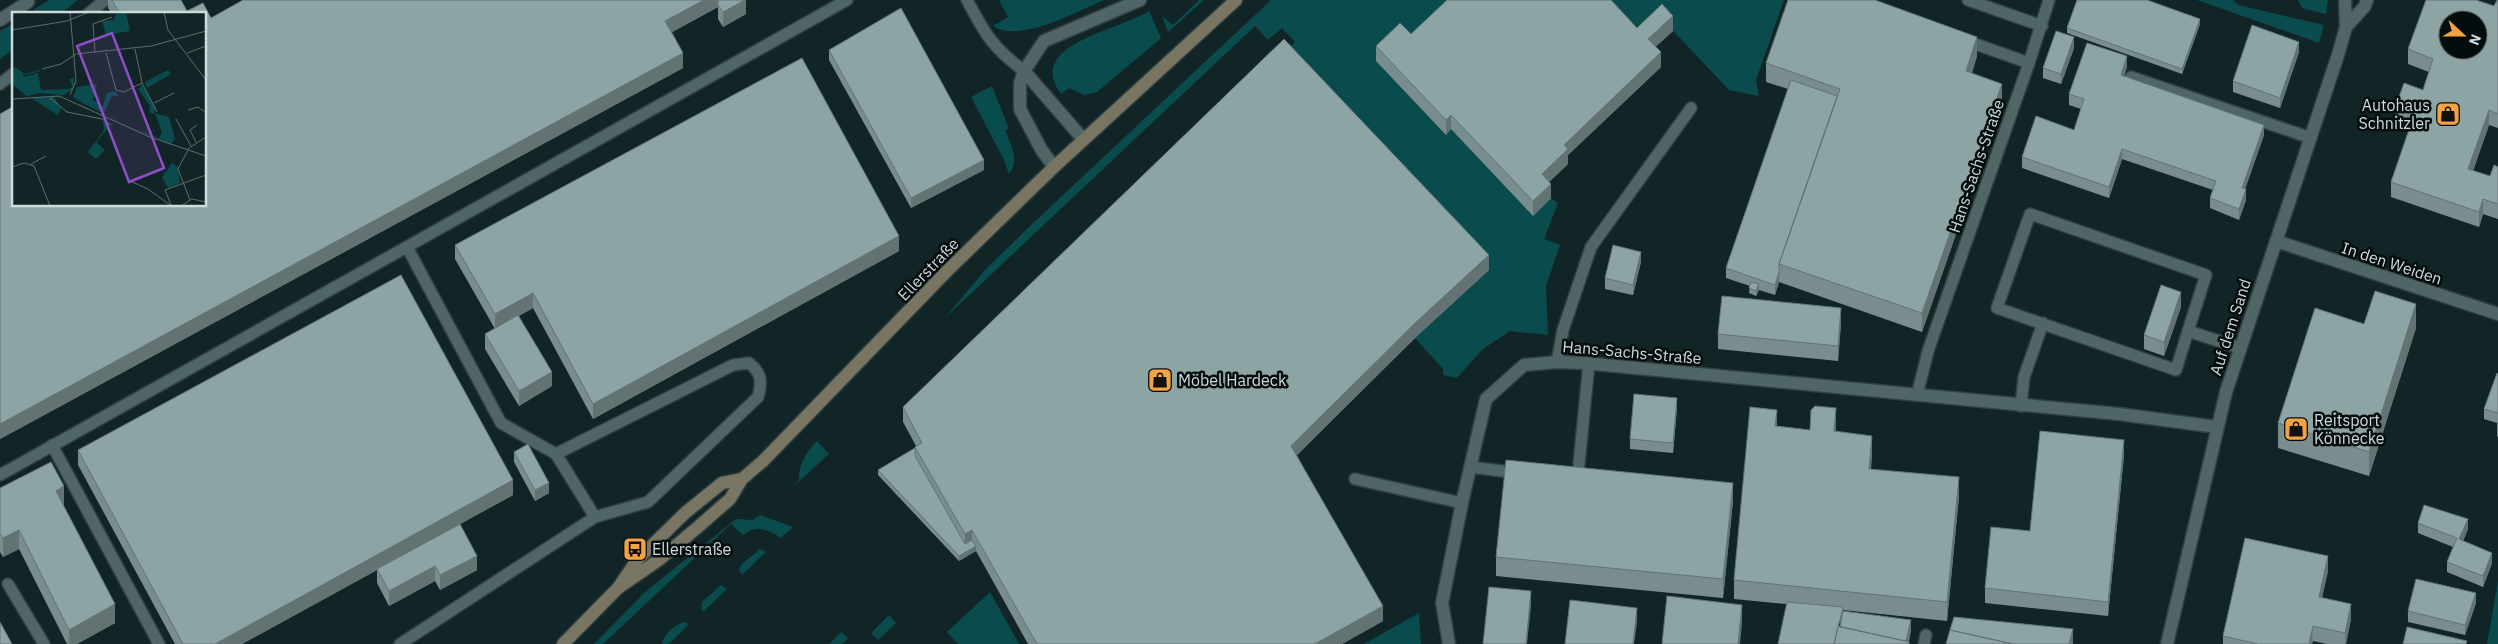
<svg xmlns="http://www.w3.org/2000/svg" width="2498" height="644" viewBox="0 0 2498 644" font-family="'IBM Plex Sans',sans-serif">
	<rect width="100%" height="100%" fill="#122526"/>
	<!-- green -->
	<path fill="#0a4b4e" d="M49 0H78L60 14H27Z
		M999 0H1104C1077 11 1020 44 993 26L1008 17Z
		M1199 0H1204L1168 32 1162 16 1173 25Z
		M1271 0H1462L1445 135 1451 129 1558 203 1544 239 1560 245 1546 286 1548 335 1510 331 1483 349 1457 378 1443 375V369L1415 338 1489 270 1284 53 1295 42 1282 28 1268 40 1255 26 945 318 985 270 1030 226Z
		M1597 0H1784L1756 80 1759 96 1729 90 1662 19 1637 42Z
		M2197 0H2233L2238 5 2324 25 2319 43Z
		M2298 0H2328L2326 14 2302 8Z
		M1149 11 1161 38 1097 92 1084 95 1069 88 1061 94C1024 44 1121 30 1149 11Z
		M14 23V49L0 59V31Z
		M992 86 1009 129 1005 130C1011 145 1020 160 1009 174L1004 160 971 97Z
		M817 441 829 454 793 487 799 480C798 465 807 451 817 441Z
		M760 515 793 527 781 538C768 529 756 524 743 535L731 524 603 644H594L645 592 736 519 753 520Z
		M760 549 766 552 742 575 739 571 741 565Z
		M2498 581V644H2487Z
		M721 585 727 589 703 612 701 608 702 602Z
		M990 592 1019 644H958L947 632Z
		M1419 613 1421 644H1364Z
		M889 615 896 623 878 640 871 633Z
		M686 622 688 625 669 644H662C663 635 677 622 686 622Z
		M841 632 848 638 842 644H829Z"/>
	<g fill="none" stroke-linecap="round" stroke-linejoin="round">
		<!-- service casing -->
		<g stroke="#323f40" stroke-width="14">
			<path id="service" d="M967 0C986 35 991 46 1024 71
				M1968 0 2042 26
				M88 14 105 0
				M1964 40 2029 63
				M2131 77 2311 138
				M0 84 14 73
				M407 247 501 423 556 454 595 517
				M2188 331 2176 370 1997 308 2030 214 2206 275 2188 331 2240 348
				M1557 362 1563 330 1591 247 1691 108
				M1917 395 1928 351 2029 63 2049 0
				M2021 406 2024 377 2043 323
				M52 445 159 644
				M1579 464 1589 363
				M1470 467 1518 473
				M0 475 847 0
				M1355 479 1462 503
				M8 584 44 644
				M400 644 595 517 648 502 758 397C762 382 762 373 749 363L733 365 556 454
				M1924 644 1926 635"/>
		</g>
		<!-- minor casing -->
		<g stroke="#323f40" stroke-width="15">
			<path id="minor" d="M0 20 28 2
				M1024 71 1083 139
				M1054 167 1041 149 1020 109V83L1024 71 1044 41 1140 0
				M2276 241 2498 314
				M1449 644 1442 603 1462 503 1486 399 1524 365 1557 362 1584 363 2119 414 2217 427"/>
		</g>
		<!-- tertiary casing -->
		<g stroke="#323f40" stroke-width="15">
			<path id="tertiary" d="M2346 27 2365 6 2367 0
				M2167 644 2226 392 2338 55 2346 27 2345 0"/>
		</g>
		<!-- secondary casing -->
		<g stroke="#323f40" stroke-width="15">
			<path id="secondary" d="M618 588 660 559 698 527 730 499 742 479 763 461 947 271 1054 167 1236 0
				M563 644 618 588 637 560 685 513 722 483 742 479"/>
		</g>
		<!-- service -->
		<use href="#service" stroke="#506566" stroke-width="11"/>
		<!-- minor -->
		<use href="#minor" stroke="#506566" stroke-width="12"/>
		<!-- tertiary -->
		<use href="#tertiary" stroke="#506566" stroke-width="12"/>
		<!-- secondary -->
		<use href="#secondary" stroke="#787563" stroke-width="12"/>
	</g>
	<!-- wall -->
	<path fill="#798d8e" d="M108 0H181L187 11 203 3 211 18 243 0H746V14L723 27 718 19V7L672 32 683 53V68L0 439V114L14 106V205H205V14H112L108 8Z
		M2498 0V128L2489 125 2473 171 2490 176 2498 167V219L2483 214 2479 227 2391 197V182L2410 128 2395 123V108L2423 90 2429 72 2408 64V49L2494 6Z
		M2200 24 2182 74 2067 33V28Z
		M1637 28 1673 31 1655 47 1661 67 1568 155V164L1549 182 1551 198 1533 216 1451 129 1446 135 1376 61V46L1411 34Z
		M2074 48 2061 84 2043 78V68Z
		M829 50 984 170 911 208 829 60Z
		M2299 52 2280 108 2233 92V81Z
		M1977 56 1972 73 2002 102 1922 332 1779 282 1775 295 1759 290 1756 296 1749 293 1750 286 1726 278V268L1788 89 1766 82V63Z
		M2127 67 2124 76 2264 135 2245 189 2246 200 2239 220 2210 208V198L2213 190 2122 159 2109 198 2022 168V157L2074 130 2081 109 2069 105V94Z
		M455 245 899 251 593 419 533 308 519 316 552 386 519 406 485 349V334L495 329 455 259Z
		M1641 262 1633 295 1605 289V278Z
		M1489 270 1415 338 1297 455 1383 621 1342 644H1028L976 551 959 561 878 475V470L915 448V447L916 446 903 422V407Z
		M2181 307 2164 356 2144 349V335Z
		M1841 323 1838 361 1718 349V334Z
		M2364 324 2416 328 2369 476 2278 448V423Z
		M2498 374V437L2497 436V423L2484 419V409Z
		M1677 408 1673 453 1630 449V439Z
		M1777 426 1810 430 1836 427 1835 432 1872 454 1871 469 1959 496 1947 621 1843 610V611L1911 630 1909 642V644L1786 604 1734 599V580Z
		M78 450 513 495 460 524 477 570 440 590 435 581 389 606 377 583V570L242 644H175L78 465Z
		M514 452 549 493 535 501 514 462Z
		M2124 455 2108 616 1985 603V588L2030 531Z
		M0 488 64 505H63L115 623 77 644H67L19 549 3 557 0 552Z
		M1733 501 1723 598 1496 576V557Z
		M2418 523 2468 529 2463 541 2492 563 2483 587 2447 572V562L2453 547 2418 533Z
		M2328 571 2322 597 2351 619 2346 644H2327L2313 641 2312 644H2223V636Z
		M2476 603 2465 635 2408 622V611Z"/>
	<!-- shaded-wall -->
	<path fill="#637374" d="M704 0H718V7L665 36V21Z
		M745 0H746V14L723 27V12Z
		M1673 16V31L1648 54V39Z
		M2200 19V24L2182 74V69Z
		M1977 37V56L1966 90V71Z
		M2074 37V48L2061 84V74Z
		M2299 42V52L2280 108V98Z
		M1661 52V67L1568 155V164L1542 189V174L1564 145Z
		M683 53V68L0 439V424Z
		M2127 56V67L2121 85V75Z
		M2002 84V102L1922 332V313Z
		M2489 110V125L2468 184V169Z
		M1451 115V129L1446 135V120Z
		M2264 125V135L2242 198V188Z
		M2122 149V159L2109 198V187Z
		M984 160V170L911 208V198Z
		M1551 184V198L1533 216V201Z
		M2246 189V200L2239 220V209Z
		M2483 199V214L2479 227V212Z
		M899 236V251L593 419V404Z
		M1641 252V262L1633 295V285Z
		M1489 255V270L1415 338 1291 461V446L1415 323Z
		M1779 272V282L1775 295V285Z
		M1759 284V290L1756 296V291Z
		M2181 292V307L2164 356V342Z
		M533 293V308L495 329V314Z
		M2416 304V328L2369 476V452Z
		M1841 308V323L1838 361V346Z
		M552 372V386L519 406V391Z
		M1677 398V408L1673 453V443Z
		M1836 408V427L1834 450V431Z
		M1777 410V428L1775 426Z
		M1872 436V454L1869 488V469Z
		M2124 440V455L2108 616V602Z
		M1959 477V496L1947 621V602Z
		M513 480V495L377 570V569V570L242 644H215Z
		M549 483V493L535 501V490Z
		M1733 483V501L1723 598V579Z
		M64 486V505L56 510V491Z
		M2468 519V529L2459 549V539Z
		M19 530V549L3 557V538Z
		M972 530V545L965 549V534Z
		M976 546V551L959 561V556Z
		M2492 553V563L2483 587V576Z
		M477 556V570L440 590V575Z
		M2328 556V571L2319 612V597Z
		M435 566V581L389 606V591Z
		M1531 591V606L1527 644H1526Z
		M2476 593V603L2465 635V625Z
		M115 604V623L77 644H69V630Z
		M2351 604V619L2346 644H2345V633Z
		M1742 605V623L1740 644H1738Z
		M1383 606V621L1342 644H1315Z
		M1637 608V623L1634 644H1633Z
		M1911 620V630L1908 644H1906Z
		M2313 626 2312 644H2309Z
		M2073 629V644H2069Z"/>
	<!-- building -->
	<path fill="#8da4a5" stroke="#637374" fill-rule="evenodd" d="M112 0H181L187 11 203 3 211 18 243 0H704L665 21 683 53 0 424V114L14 106V205H205V14H120Z
		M718 0H745L723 12 718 5Z
		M1447 0H1611L1637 28 1662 4 1673 16 1648 39 1661 52 1564 145 1568 149 1542 174 1551 184 1533 201 1451 115 1446 120 1376 46 1400 23 1411 34Z
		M1788 0H1875L1977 37 1966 71 2002 84 1922 313 1779 264 1840 89 1766 63Z
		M2077 0H2147L2200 19 2182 69 2067 28Z
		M2426 0H2476L2494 6 2497 0H2498V114L2489 110 2468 169 2490 176 2494 165 2498 167V204L2483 199 2479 212 2391 182 2414 115 2395 108 2404 83 2423 90 2433 59 2408 49ZM2448 20H2478V50H2448Z
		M901 8 984 160 911 198 829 50Z
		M2252 25 2299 42 2280 98 2233 81Z
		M2056 31 2074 37 2061 74 2043 68Z
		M1284 39 1489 255 1415 323 1291 446 1383 606 1315 644H1037L972 530 965 534 915 447 922 443 903 407Z
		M2087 43 2127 56 2121 75 2264 125 2242 188 2246 189 2239 209 2210 198 2216 181 2122 149 2109 187 2022 157 2036 116 2074 130 2084 99 2069 94Z
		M802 58 899 236 593 404 533 293 495 314 455 245Z
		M1791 80 1837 96 1779 264V272L1775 285 1726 268Z
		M1613 245 1641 252 1633 285 1605 278Z
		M401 275 513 480 215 644H183L78 450Z
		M1751 282 1759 284 1756 291 1749 288Z
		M2161 285 2181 292 2164 342 2144 335Z
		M2375 291 2416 304 2369 452 2278 423 2315 308 2364 324Z
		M1722 296 1841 308 1838 346 1718 334Z
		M518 315 552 372 519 391 485 334Z
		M2497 373 2498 374V413L2484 409Z
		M1634 394 1677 398 1673 443 1630 439Z
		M1815 406 1836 408 1834 431 1872 436 1869 469 1959 477 1947 602 1734 580 1750 407 1777 410 1775 426 1810 430 1811 410Z
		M2040 431 2124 440 2108 602 1985 588 1991 527 2030 531Z
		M528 444 549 483 535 490 514 452Z
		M915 448V456L965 544 972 540 976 546 959 556 878 470Z
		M1506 460 1733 483 1723 579 1496 557Z
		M51 462 64 486 56 491 115 604 69 630 19 530 3 538 0 533V488Z
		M2424 505 2468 519 2459 539 2492 553 2483 576 2447 562 2457 538 2418 523Z
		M460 524 477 556 440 575 435 566 389 591 377 569Z
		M2245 538 2328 556 2319 597 2351 604 2345 633 2313 626 2309 644H2258L2223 636Z
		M2416 579 2476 593 2465 625 2408 611Z
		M1489 587 1531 591 1526 644H1483Z
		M1667 596 1742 605 1738 644H1662Z
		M1570 600 1637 608 1633 644H1565Z
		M1787 602 1843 607 1834 644H1778Z
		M1843 611 1911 620 1906 641 1840 627Z
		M1954 617 2073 629 2069 644H2013L1950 630Z
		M0 622 12 644H0Z
		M1838 626 1909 642V644H1834Z
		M2407 627 2467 641 2466 644H2403Z
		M1950 630 2013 644H1946Z"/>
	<!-- icons -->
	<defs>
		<g id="shop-square" transform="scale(1.25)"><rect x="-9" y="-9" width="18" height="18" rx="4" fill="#f4a344" stroke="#050c0d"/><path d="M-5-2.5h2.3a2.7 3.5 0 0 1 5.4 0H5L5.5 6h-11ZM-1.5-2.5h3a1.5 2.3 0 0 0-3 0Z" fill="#111"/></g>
		<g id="bus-square" transform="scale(1.25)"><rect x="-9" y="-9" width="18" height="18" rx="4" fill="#f4a344" stroke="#050c0d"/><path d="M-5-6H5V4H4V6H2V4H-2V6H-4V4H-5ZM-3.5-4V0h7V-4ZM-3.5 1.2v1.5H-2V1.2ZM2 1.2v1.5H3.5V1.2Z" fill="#111"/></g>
	</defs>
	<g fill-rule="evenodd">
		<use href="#shop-square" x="2448" y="114"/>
		<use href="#shop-square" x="1160" y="380"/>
		<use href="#shop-square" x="2296" y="429"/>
		<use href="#bus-square" x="635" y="549"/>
	</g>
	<g text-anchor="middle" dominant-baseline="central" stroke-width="5" stroke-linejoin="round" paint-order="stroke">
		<!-- poi labels -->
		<g font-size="16" fill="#cfdadb" stroke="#050c0d" text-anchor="start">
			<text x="2430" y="105" text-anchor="end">Autohaus<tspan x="2430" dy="18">Schnitzler</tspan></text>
			<text x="1178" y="380">Möbel Hardeck</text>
			<text x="2314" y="420">Reitsport<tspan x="2314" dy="18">Könnecke</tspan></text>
			<text x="652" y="549">Ellerstraße</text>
		</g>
		<!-- street labels -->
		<g font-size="16" fill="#cfdadb" stroke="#050c0d">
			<text transform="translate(1976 166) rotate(-71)">Hans-Sachs-Straße</text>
			<text transform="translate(2392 263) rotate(18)">In den Weiden</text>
			<text transform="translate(928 269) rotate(-46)">Ellerstraße</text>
			<text transform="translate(2230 327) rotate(-72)">Auf dem Sand</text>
			<text transform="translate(1632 352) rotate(5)">Hans-Sachs-Straße</text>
		</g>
	</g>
	<!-- overview -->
	<g transform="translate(12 12)">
		<rect width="194" height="194" fill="#122526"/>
		<path d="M114 1 118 19 94 23 90 9 102 8 104 2ZM1 54 13 62 28 58V59L14 63 10 62 12 65 26 61 29 78 56 77 61 75 57 67 62 66V73L61 77 52 83 28 81 15 84 0 72V55L4 57ZM156 58 159 62 135 76 133 70ZM85 72 81 88 91 94 95 81 103 79 107 84H100L92 101 114 112 74 93 61 85 65 75ZM130 73 144 96 142 101 157 105 163 127 159 132 135 122 130 119 129 118 147 126 150 121 144 103 137 100 138 94 126 77ZM42 85 49 96 46 103 19 86ZM91 108 97 115 84 130 93 138 84 147 76 140 92 118ZM160 151 166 155 168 171 156 176 150 165Z" fill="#0a4b4e"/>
		<path fill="none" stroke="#5e6d6e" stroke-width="1" d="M152 0 156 18 194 68M0 18 55 9 77 0M83 41 81 12 100 5M94 41 104 78 112 80 130 71 123 37M175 41 194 34M30 57 49 52 64 42 139 34 194 19M130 71 145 100M58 83 64 69 58 0M47 84 136 124M38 86 55 100 90 107 99 113M0 87 48 84M142 91 162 81M176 98 186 95 193 100M164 107 179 134M135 124 194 144M184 130 178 118 185 113M19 152 34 144M0 155 12 151 22 154 38 194M116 168 136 177 158 193M178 188 166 157 177 136 194 125M159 193 153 178 194 163M169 194 180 187 194 190"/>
		<path fill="#8c4fc5" fill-opacity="0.15" stroke="#8c4fc5" stroke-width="2.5" d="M100 21 152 156 117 170 65 34Z"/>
		<rect width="194" height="194" fill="none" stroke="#cfdadb" stroke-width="2.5"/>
	</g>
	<!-- north arrow -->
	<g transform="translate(2463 35) rotate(111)"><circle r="24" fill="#050c0d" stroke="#565e5f"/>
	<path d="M0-4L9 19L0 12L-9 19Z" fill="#f4a344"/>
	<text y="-8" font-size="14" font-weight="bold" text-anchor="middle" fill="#cfdadb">N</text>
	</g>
</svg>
